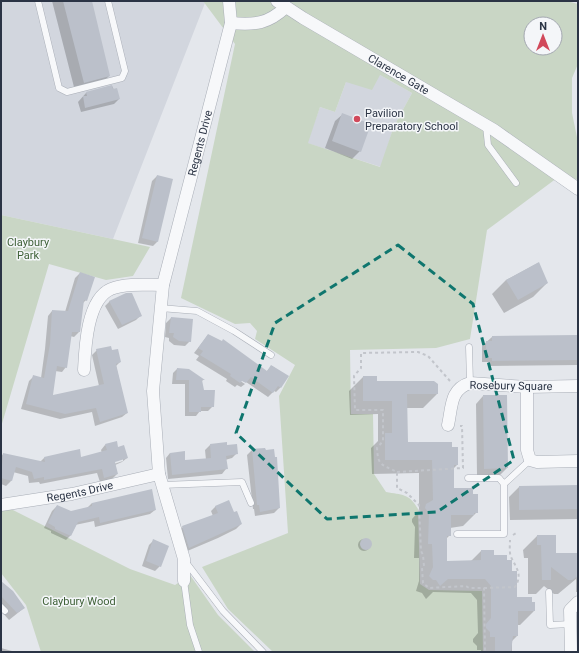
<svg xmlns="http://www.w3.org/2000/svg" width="579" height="653" viewBox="0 0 579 653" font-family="Roboto,sans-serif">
	<rect width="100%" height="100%" fill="#e4e7ec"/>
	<!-- built -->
	<path fill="#d2d6de" d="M1 1H203L205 3 113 239 1 215Z
		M380 75 412 93 394 126 381 167 307 143 320 107 335 112 346 82Z"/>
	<!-- green -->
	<path fill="#c9d6c5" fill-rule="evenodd" d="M203 1H567L578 4V64L572 78V113L578 142V180L561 175 487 230 470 339 436 348 350 350 351 414H373L374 474 386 492C402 495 409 493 418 509L420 584 429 590 482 591 483 652H273L228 609 202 567 288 533 279 396 295 365 255 339 257 331 250 323 235 324 181 298 235 44ZM531 24H555V48H531ZM380 75 412 93 394 126 380 167 308 143 320 107 335 112 346 82 372 90Z
		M1 215 150 247 133 276 106 280 49 264 1 427Z
		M1 504 130 569 175 585 190 575 218 615 255 652H41L26 605 1 573Z"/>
	<!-- shadow -->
	<path fill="#0003" fill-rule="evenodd" d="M52 1H91L109 76 100 85 75 91Z
		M112 86 119 99 114 104 81 112 78 102 86 93Z
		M343 114 360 151 352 159 325 148 335 121Z
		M157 176V242L153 246 138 243 152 181Z
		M538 263 547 283 533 297 504 313 492 294 506 280Z
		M578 271V299H577V272Z
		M80 273 86 300 82 304 79 332 74 337 70 336 66 367 62 372 55 371 52 396 99 386 92 355 97 350 111 352 120 362 116 366 127 413 122 417 95 426 92 412 60 419 21 409 29 381 34 376 41 378 45 349 48 316 52 311 65 312 75 278Z
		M110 301 141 315 136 320 118 329 105 306Z
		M171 318 190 341 185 346 174 345 169 341V338L165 337 166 323Z
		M208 335 266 372 272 366 287 376 280 388 276 392 274 391 268 397 246 382 237 379 245 384 241 387 237 385 235 387 226 381 227 379 196 360 199 356 194 353Z
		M578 336V365L488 366V362H482V346L492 337Z
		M177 369 188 370 203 380 201 382 203 391 213 406 208 411H200L196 416H185V384H172L173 373Z
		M363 377 376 382 437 394 423 408H406L407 443 457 465 453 469V489L477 512 463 526 450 528V535L446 539V562L471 561 481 551 506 562 511 572 516 598 534 611 520 625H517V636L512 641V652H481V650H477V646L473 642V639L478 633 477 600 471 593 433 592 426 599 422 593 416 591 419 581V558H414L415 527 412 522V519L419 511V473L372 474 371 448 378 441V414L350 415 349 391Z
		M483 396 507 468 500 475H477L476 404Z
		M105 445 117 448 127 458 122 462 115 465 117 474 112 479 100 482 97 473 40 484 39 482 29 483 28 476 13 472 11 481 6 486 1 484V457L3 454 40 462 44 458H81L102 453 101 450ZM123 458V461L111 465 110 463Z
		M210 445 226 446 237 453 232 458 225 460 226 469 222 474 168 479 166 458 170 453 184 461 206 460 205 450Z
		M252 450H273L279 508 274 513 255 516 254 509H253L247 455Z
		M578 486V519L510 520 509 497 519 487Z
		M92 503 155 510 150 514 95 527 94 521 75 525 70 536 66 540 51 533V531L44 528 52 511 57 506 71 512 87 508Z
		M216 506 233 513 241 524 236 529 218 538 185 552 178 532 183 527 213 516 211 511Z
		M537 536 555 554 578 558V592H576V579L558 594H554L544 586 536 594H528V558H524L523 550Z
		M358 545a6 6 0 1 1 12 0a6 6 0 1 1-12 0Z
		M153 541 160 566 155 571 142 566 149 545Z
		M1 584 24 608 9 620 1 611Z
		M1 648 12 651V652H1Z"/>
	<!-- building -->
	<path fill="#bbc0ca" d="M63 1H92L110 76 84 83Z
		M112 85 113 89 117 88 120 99 85 108 83 96H87L86 92Z
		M342 113 371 124 361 152 332 141Z
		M157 175 173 179 158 242 142 238Z
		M539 262 548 283 518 300 506 280Z
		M80 272 95 277 87 301 84 300 80 332H72L67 368 57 366 53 395 104 384 96 349 111 346 112 350 118 349 121 362 116 364 128 413 100 422 96 408 65 414 26 404 33 375 44 378 50 344 52 310 68 311Z
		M126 293H132L142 316 122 325 109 301Z
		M171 317 193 319 191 342 179 341 173 337 174 333H169Z
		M208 334 222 341 223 339 267 371 271 365 289 376 281 388 278 386 273 393 251 377 246 383 242 381 240 383 230 376 231 374 200 355 203 351 198 348Z
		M578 335V360L492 361V358H486V341H492V336Z
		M177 368 189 369 205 380H202L204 390H215L214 407H201V412H189V380H176Z
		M363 376H377V381H434L438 384V394H407L408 442H452V447H458V465H454V488H473V494H478V513H474V515H451V536H447V561L481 560V550H494V555H507V560H512V571H517V597H532V602H535V611H518V636H513L511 652H495V637H490V632L486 628V624L491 618V586L485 579H448L440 586 436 580H433L429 576 433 567 432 544H428L429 513 425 508 426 504 433 500 432 460H385V433H392V401H363Z
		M483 395H507L508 468 484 469Z
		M117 441 118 447 124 445 128 458 115 462 118 474 104 478 102 469 44 480V477L34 479 32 472 16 467 12 481 1 478 3 453 45 462 44 457 66 452 80 449 81 457 107 450 105 444Z
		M227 442V445L237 444 238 454 226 456 228 469 172 475 170 453 185 451V460L211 458 210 444Z
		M265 448 266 450 274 449 275 457H277L280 508 260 512 259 505H257L252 449Z
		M578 485V509L519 510V486Z
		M152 489 156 510 100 523 99 517 78 522 71 536 55 529V527L48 523 57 505 71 511 92 506V503Z
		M229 500 234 512 237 511 242 524 189 548 182 526 218 513 215 506Z
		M537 535H556V553H578V576L572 580H568L551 567V580H542L541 545H537Z
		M360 544a6 6 0 1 1 12 0a6 6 0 1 1-12 0Z
		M153 539 169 546 161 567 146 561Z
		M1 581 13 591 25 608 17 613 1 596Z"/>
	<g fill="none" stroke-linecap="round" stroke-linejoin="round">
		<!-- lane casing -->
		<g stroke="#a9aeb7" stroke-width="7">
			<path id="lane" d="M38 1 59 88 67 92 122 78 125 71 108 1
				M486 126 488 145 516 183
				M160 308 197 311 234 331 271 355
				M469 347 470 383
				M468 478H499L504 484
				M162 485 242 482 251 503
				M457 534H504V484L530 460
				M185 561 223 611 263 652
				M184 581 190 625 199 652
				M549 592 550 625 571 624
				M1 607 5 611"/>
		</g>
		<!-- street casing -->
		<g stroke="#a9aeb7" stroke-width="13">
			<g id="street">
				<path id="s1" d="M277 1 303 18 494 130 578 189"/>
				<path d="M231 23C255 25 268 24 286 7"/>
				<path d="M84 370C85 348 87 299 111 289 127 283 146 285 163 285"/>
				<path d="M527 387V450L530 460 537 462 578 461"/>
				<path d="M448 425C452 407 450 389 470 383L527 387 578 386"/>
				<path id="s2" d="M1 505 72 494 159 474"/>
				<path id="s3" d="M184 581V559L159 474 153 391 163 285 231 23 229 1"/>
				<path d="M571 652 570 610 578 602"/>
			</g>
		</g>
		<!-- path -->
		<path stroke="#c2c5cb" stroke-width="2" stroke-dasharray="3 3" stroke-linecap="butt" d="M450 381 428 356 418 352 361 353V368L354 376 355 410H383V441L377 448C378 466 381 464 397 472V488L407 493 419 505 421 551 423 555 424 566 422 568 423 583 429 588 466 586 469 588H484L485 652
			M397 472 463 468 462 426H460
			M513 535 518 532
			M484 588 515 587C523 574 516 568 511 557 509 552 510 545 510 540"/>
		<!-- lane -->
		<use href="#lane" stroke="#f7f8fa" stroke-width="6"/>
		<!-- street -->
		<use href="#street" stroke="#f7f8fa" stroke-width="12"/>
	</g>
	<!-- marked area -->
	<path fill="none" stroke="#0f766e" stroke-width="3" stroke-dasharray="8 5" stroke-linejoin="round" d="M398 245 473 304 514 460 437 512 327 519 236 433 275 323Z"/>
	<!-- markers -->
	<circle fill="#d1495b" stroke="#f4f6f9" stroke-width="1.5" cx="357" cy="119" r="4"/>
	<g text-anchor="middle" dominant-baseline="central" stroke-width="3" stroke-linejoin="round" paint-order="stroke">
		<!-- street labels -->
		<g font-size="11" fill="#2b3445" stroke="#f4f6f9">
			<text stroke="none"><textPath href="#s1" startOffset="142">Clarence Gate</textPath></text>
			<text stroke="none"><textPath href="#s3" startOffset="447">Regents Drive</textPath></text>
			<text transform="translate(511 386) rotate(1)">Rosebury Square</text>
			<text stroke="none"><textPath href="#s2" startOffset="80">Regents Drive</textPath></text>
		</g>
		<!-- poi labels -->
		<g font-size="11" fill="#2b3445" stroke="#f4f6f9" text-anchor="start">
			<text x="365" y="113">Pavilion<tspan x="365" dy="13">Preparatory School</tspan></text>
		</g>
		<!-- park labels -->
		<g font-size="11" fill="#3f6138" stroke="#f4f6f9">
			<text x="28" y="242">Claybury<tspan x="28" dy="13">Park</tspan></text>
			<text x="79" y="601">Claybury Wood</text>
		</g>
	</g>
	<!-- border -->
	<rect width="579" height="653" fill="none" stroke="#2b3445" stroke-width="4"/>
	<!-- north arrow -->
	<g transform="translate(543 36)"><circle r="19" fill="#f4f6f9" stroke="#a4a8b1"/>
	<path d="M0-3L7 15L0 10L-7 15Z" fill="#d1495b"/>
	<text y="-6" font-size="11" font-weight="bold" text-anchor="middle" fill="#2b3445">N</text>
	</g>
</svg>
